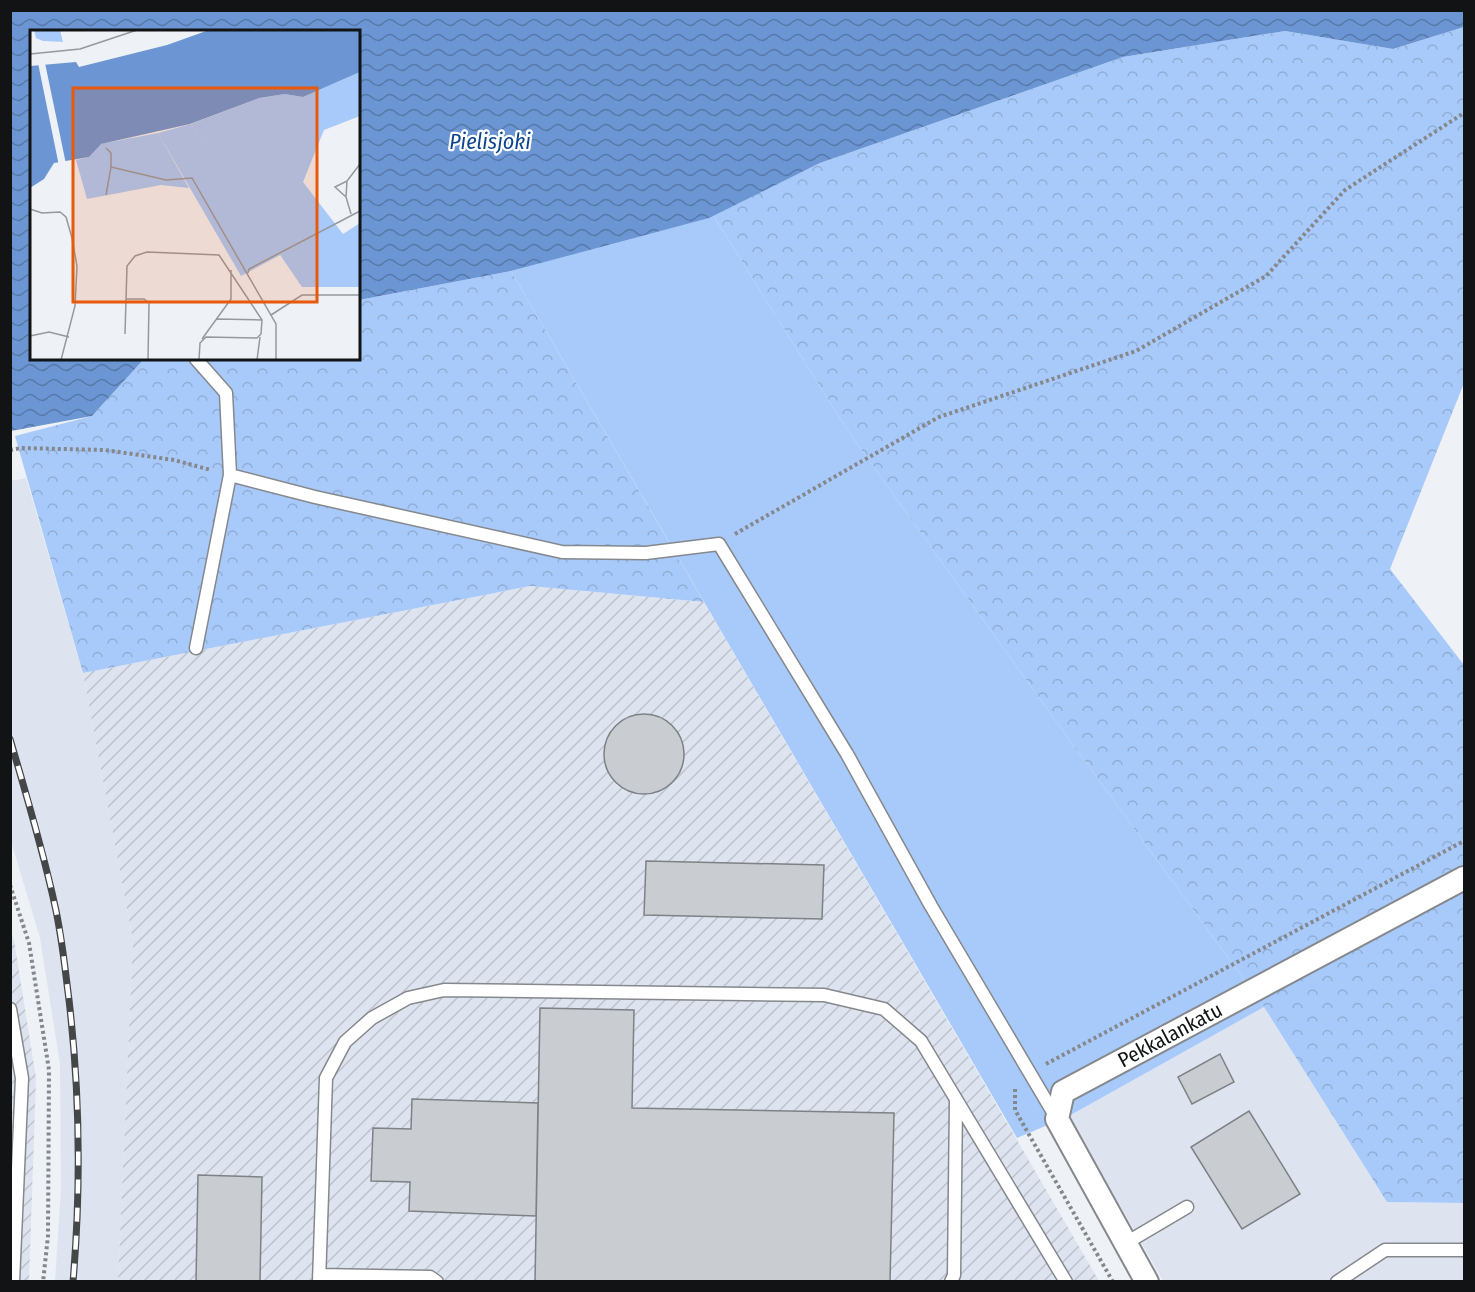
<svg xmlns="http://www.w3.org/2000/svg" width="1475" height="1292" viewBox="0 0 1475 1292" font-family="'Fira Sans Condensed',sans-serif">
	<defs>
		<pattern id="industrial-furrows" width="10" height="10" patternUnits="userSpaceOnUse" patternTransform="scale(1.5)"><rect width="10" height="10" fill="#dde4ef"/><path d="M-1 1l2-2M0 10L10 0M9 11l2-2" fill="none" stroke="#bdc3cc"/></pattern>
		<pattern id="forest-crowns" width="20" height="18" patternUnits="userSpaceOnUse" patternTransform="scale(1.5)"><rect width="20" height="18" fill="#a8cafa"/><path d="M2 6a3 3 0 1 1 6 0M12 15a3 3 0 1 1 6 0" fill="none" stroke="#90add5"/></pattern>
		<pattern id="water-waves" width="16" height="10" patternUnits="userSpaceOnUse" patternTransform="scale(1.5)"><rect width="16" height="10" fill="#6b96d3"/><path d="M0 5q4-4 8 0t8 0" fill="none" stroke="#5779aa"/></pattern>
	</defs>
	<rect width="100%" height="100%" fill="#eef1f6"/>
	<!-- built -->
	<path fill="#dde4ef" d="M26 478 83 673 133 941 118 1281H55L61 1189 60 1064 40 938 11 841 10 481Z
		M1264 1007 1387 1202 1464 1203V1281H1163L1069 1116Z"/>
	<!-- industrial -->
	<path fill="url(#industrial-furrows)" d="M530 586 704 602 1099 1281H118L133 941 83 673Z
		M10 929 14 940 36 1078 29 1281H11Z"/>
	<!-- green -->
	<path fill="#a8cafa" d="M713 215 846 428 1034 691 1264 1007 1069 1116 1017 1138 511 271Z"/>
	<!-- forest -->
	<path fill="url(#forest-crowns)" d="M1464 27V383L1390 569 1464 665V1203L1387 1202 1264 1007 1034 691 846 428 713 215 820 163 1123 57 1285 31 1393 49Z
		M511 271 704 602 530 586 83 673 15 436 92 416 144 359 358 358 359 300Z"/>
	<!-- water -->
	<path fill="url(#water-waves)" d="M11 10H1464V27L1393 49 1285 31 1123 57 820 163 709 218 511 271 359 300 358 32H32V358L144 359 92 416 11 431Z"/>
	<!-- building -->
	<path fill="#c9ccd1" stroke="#7e8185" stroke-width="1.5" d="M604 754a40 40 0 1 1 80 0a40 40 0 1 1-80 0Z
		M646 861 824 865 822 919 644 915Z
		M540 1008 634 1010 632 1108 894 1113 890 1282H535Z
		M1220 1054 1234 1082 1192 1104 1178 1077Z
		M412 1099 538 1103 536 1216 409 1211 410 1182 371 1181 373 1128 411 1129Z
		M1249 1111 1300 1194 1242 1229 1191 1147Z
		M198 1175 262 1177 260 1282H196Z"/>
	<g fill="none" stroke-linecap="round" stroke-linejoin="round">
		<!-- service casing -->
		<g stroke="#85888c" stroke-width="15">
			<path id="service" d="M230 475 315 497 562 552 646 553 719 544 847 754 931 906 1057 1119
				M196 648 230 475 226 393 196 359
				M10 1009 22 1078 13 1282
				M1126 1243 1187 1207
				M319 1275 430 1277 437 1282
				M319 1282 326 1078 345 1042 372 1018 408 998 444 990 824 995 884 1009 921 1041 1066 1282
				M951 1282 954 1275 956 1100
				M1337 1282 1385 1250H1464"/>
		</g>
		<!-- minor casing -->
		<g stroke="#85888c" stroke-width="26">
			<path id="minor" d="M1147 1282 1057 1119 1063 1092 1464 878"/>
		</g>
		<!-- path -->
		<path stroke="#85878a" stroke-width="4" stroke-dasharray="3 3" stroke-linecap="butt" d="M10 450 21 448 105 450 174 460 211 470
			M735 534 939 417 1136 351 1266 276 1345 190 1464 113
			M10 885 29 943 49 1070 48 1236 43 1282
			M1046 1064 1464 841
			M1015 1089V1110L1113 1282"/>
		<!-- service -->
		<use href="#service" stroke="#fff" stroke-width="12"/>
		<!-- minor -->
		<use href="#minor" stroke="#fff" stroke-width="22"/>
		<!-- rail casing -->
		<g stroke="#444648" stroke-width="7">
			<path id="rail" d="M10 739C26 794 43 850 55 906 62 937 65 969 69 1000 80 1094 81 1188 73 1282"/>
		</g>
		<!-- rail -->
		<use href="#rail" stroke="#fff" stroke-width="4.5" stroke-dasharray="14" stroke-linecap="butt"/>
	</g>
	<g text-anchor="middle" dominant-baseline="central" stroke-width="4.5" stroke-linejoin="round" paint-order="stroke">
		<!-- street labels -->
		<g font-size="21" fill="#111314" stroke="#fff">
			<text transform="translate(1170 1035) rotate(-28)">Pekkalankatu</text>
		</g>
		<!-- water labels -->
		<g font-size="22" font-style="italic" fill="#0b448c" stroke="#fff">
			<text x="490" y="141">Pielisjoki</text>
		</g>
	</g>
	<!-- overview -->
	<g transform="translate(30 30)">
		<rect width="330" height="330" fill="#eef1f6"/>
		<path d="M4 0H30L33 12 13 11 6 8ZM161 94 252 224 211 246 128 103Z" fill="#a8cafa"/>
		<path d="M330 42V86L294 100 273 152 313 204 330 193V257H272L161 94 229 68 255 64 273 67ZM128 103 159 158 131 155 57 169 46 130 59 127 70 114Z" fill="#a8cafa"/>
		<path d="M179 0H330V42L273 67 255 64 229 68 160 94 71 114 59 127 24 133 14 149 0 158V36L46 32 49 37 137 15Z" fill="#6b96d3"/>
		<path d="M8 33H15L36 134 29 136Z" fill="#eef1f6"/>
		<path fill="none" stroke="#96989c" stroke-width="1.5" d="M0 24 50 19 107 0M81 137 136 150 162 148 246 294V330M76 165 81 137V123L76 118M316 167 305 157 317 151M0 179 12 183 30 182 36 187 42 208 47 236 45 276 31 330M321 184 316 167 317 151 330 134M218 243 219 239 330 181M96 269H114L119 273 118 330M241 285 272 265H330M186 289 232 290M95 304 97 236 105 226 117 222 189 225 232 290 231 304 227 308 176 307 170 313 169 330M0 306 19 302 39 307M172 309 201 269V240M227 330 230 307"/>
		<path fill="#e8590c" fill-opacity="0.15" stroke="#e8590c" stroke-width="3" d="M43 58H287V272H43Z"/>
		<rect width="330" height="330" fill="none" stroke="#111314" stroke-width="3"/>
	</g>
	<!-- border -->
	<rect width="1475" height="1292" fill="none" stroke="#111314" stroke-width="24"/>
</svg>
